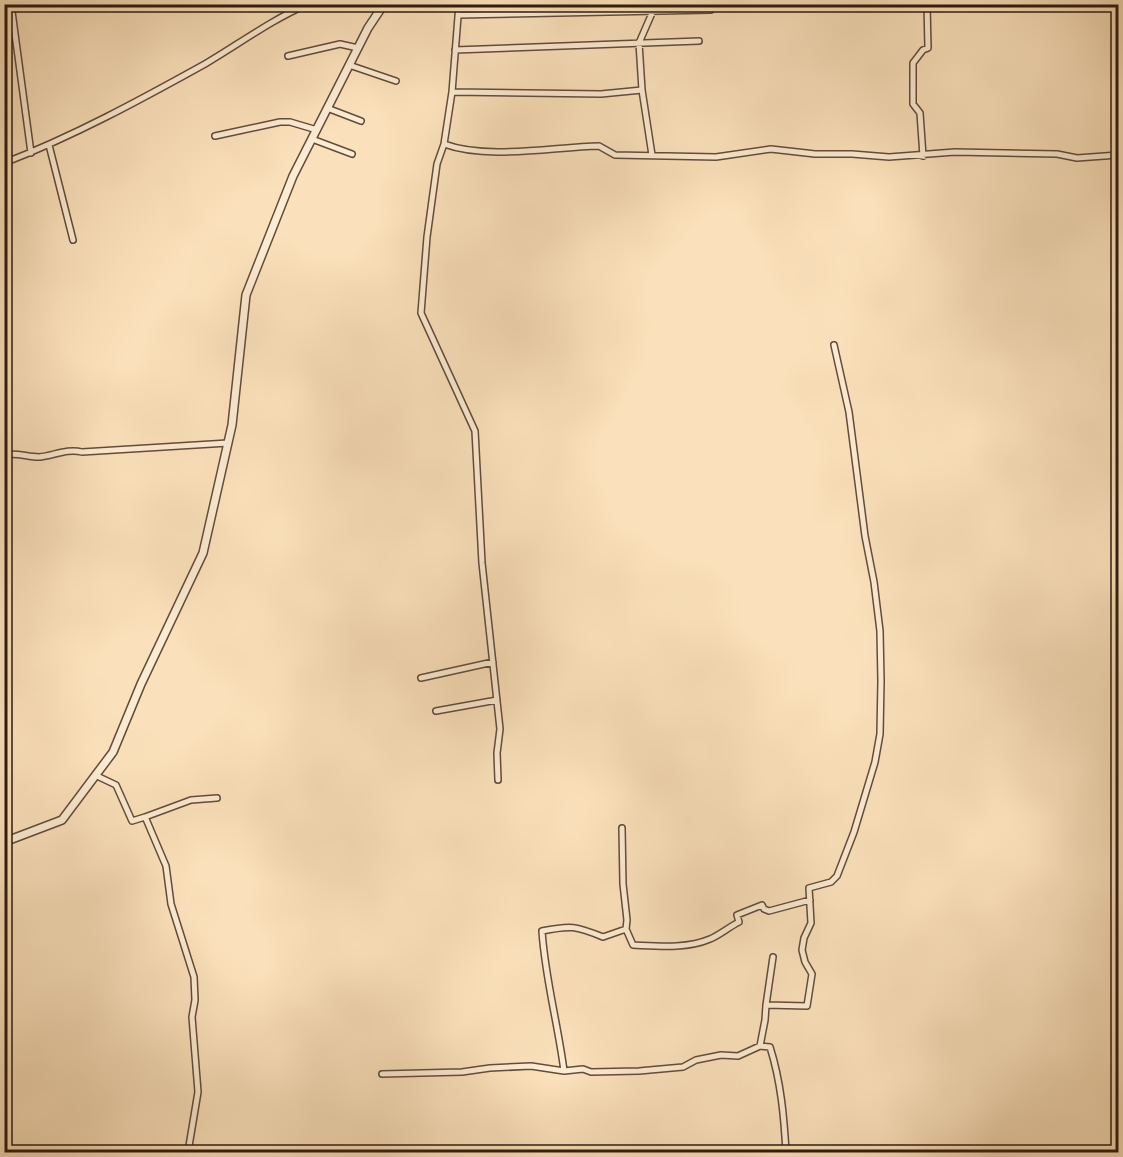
<svg xmlns="http://www.w3.org/2000/svg" width="1123" height="1157" viewBox="0 0 1123 1157" font-family="'Gentium Book Plus',serif">
	<rect width="100%" height="100%" fill="#fbe1bb"/>
	<filter id="stains"><feTurbulence type="fractalNoise" baseFrequency=".00333" numOctaves="4"/><feColorMatrix values="0 0 0 0 .2 0 0 0 0 .09 0 0 0 0 .02 0 0 0 .5 -.17"/></filter>
	<radialGradient id="worn" r=".72"><stop offset=".6" stop-color="#630" stop-opacity="0"/><stop offset="1" stop-color="#630" stop-opacity=".3"/></radialGradient>
	<g fill="none" stroke-linecap="round" stroke-linejoin="round">
		<!-- minor casing -->
		<g stroke="#624c3a" stroke-width="8">
			<path id="minor" d="M11 4 31 153
				M459 4 452 92 444 144C488 160 552 147 599 146L615 155 716 157 771 149 815 154H852L889 157 955 152 1057 154 1077 158 1118 155
				M4 5 6 4
				M459 15 711 10 714 4
				M455 50 699 41
				M288 56 340 44 358 48
				M349 65 396 81
				M452 92 601 94 642 90
				M327 108 361 121
				M215 136 280 122H290L317 130
				M312 139 352 154
				M444 144 437 164 427 237 421 313 475 431 482 563 500 729 497 753 498 780
				M49 145 73 240
				M652 155 642 90 639 43 656 4
				M923 156 920 113 913 104V63L923 50 928 48 927 4
				M4 163C74 136 140 100 205 64 239 44 271 20 308 4
				M4 455C16 452 27 457 39 457 53 456 67 448 82 452L228 443
				M421 678 493 662
				M436 711 497 700
				M97 776 116 785 132 821 145 817 146 819 166 866 171 904 194 977 195 1000 192 1017 198 1092 188 1152
				M145 817 191 800 217 798
				M626 929 633 945C657 946 687 949 710 939 718 936 729 927 739 922L737 915 762 905 764 909 769 911 810 900
				M766 1005 773 957
				M564 1071C558 1024 545 978 542 931 571 925 576 926 603 937L626 929 627 920 623 884 622 828
				M382 1074 462 1072 490 1068 531 1066 564 1071 583 1069 591 1072 639 1071 683 1067 696 1060 721 1055 738 1056 760 1046
				M786 1152C784 1117 781 1082 770 1047L760 1046 765 1020 766 1005 807 1006 812 974 805 962 802 950 804 938 811 923 809 888 831 882 837 876 854 832 875 762 880 734 881 681 880 631 874 582 865 536 849 412 834 345"/>
		</g>
		<!-- tertiary casing -->
		<g stroke="#624c3a" stroke-width="10">
			<path id="tertiary" d="M4 842 62 820 113 752 141 684 203 553 232 425 246 295 293 176 368 28 384 4"/>
		</g>
		<!-- minor -->
		<use href="#minor" stroke="#fcecd3" stroke-width="5"/>
		<!-- tertiary -->
		<use href="#tertiary" stroke="#fcecd3" stroke-width="7"/>
	</g>
	<!-- margin -->
	<rect width="1123" height="1157" fill="none" stroke="#fbe1bb" stroke-width="24"/>
	<rect x="6" y="6" width="1111" height="1145" fill="none" stroke="#2f1a0f" stroke-width="3"/>
	<rect x="12" y="12" width="1099" height="1133" fill="none" stroke="#2f1a0f" stroke-width="1.5"/>
	<rect width="100%" height="100%" filter="url(#stains)"/>
	<rect width="100%" height="100%" fill="url(#worn)"/>
</svg>
